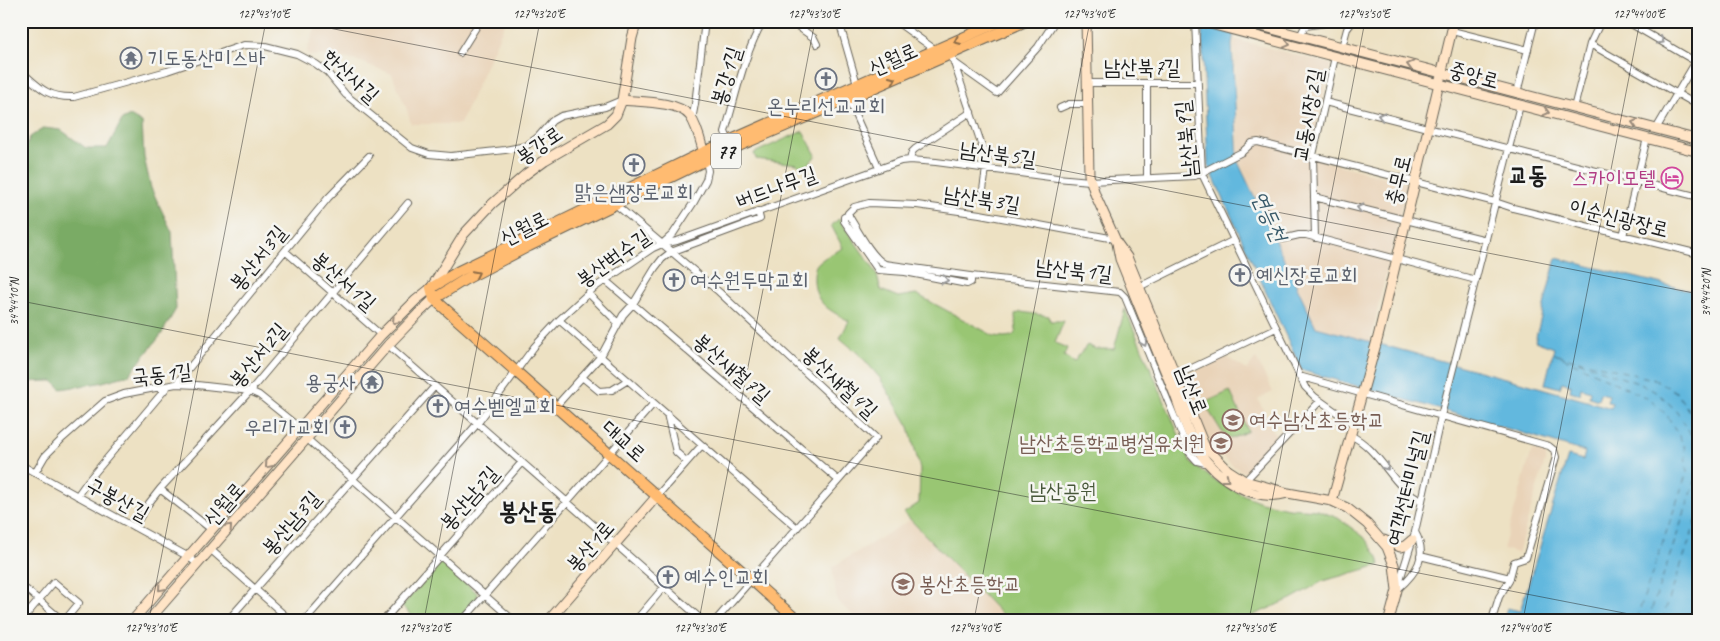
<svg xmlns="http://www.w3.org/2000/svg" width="1720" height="641" viewBox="0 0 1720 641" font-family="Caveat,'Poor Story',sans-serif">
	<rect width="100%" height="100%" fill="#f6f6f2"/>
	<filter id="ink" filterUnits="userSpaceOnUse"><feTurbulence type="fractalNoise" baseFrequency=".02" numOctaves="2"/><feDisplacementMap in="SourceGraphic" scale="10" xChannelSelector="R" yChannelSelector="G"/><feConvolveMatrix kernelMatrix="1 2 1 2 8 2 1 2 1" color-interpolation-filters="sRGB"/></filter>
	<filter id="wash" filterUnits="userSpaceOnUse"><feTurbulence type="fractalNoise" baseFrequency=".0096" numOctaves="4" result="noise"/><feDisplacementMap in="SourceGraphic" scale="20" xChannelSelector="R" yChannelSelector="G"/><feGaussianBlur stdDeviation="1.12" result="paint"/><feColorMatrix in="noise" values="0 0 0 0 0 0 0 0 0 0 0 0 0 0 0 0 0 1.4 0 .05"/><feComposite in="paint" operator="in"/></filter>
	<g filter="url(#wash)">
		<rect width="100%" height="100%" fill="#ede1c3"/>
		<!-- built -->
		<path fill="#e9d3b8" d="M318 21H506L460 124H411L407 110 392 74 361 62 329 55 308 56 307 50Z
			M1234 39 1331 64 1309 157 1407 183 1370 341 1318 327 1314 325 1239 161Z
			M1226 357 1247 370 1256 358 1273 392 1258 399 1277 439 1245 473 1233 466 1215 449 1204 432 1182 383V377Z
			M1532 450 1547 454 1518 553 1503 549Z
			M910 520 1007 620H858L837 601 832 567Z"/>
		<!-- green -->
		<path fill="#99c673" stroke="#5a7148" d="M803 131 816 155 809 164 801 168 797 164 756 159 754 153Z
			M839 219 876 272 881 290 898 297 916 294 994 336 1004 337 1013 336 1016 331 1015 315 1021 312 1049 316 1050 321H1064L1055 343 1067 348 1064 356 1074 363 1087 345 1096 349H1114L1125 309 1191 463 1214 480 1244 495 1261 502 1288 508 1317 510 1338 518 1364 537 1378 557 1380 565 1323 581 1291 599 1242 620H1007L904 513 919 503 920 469 909 427 880 378 861 356 840 338 849 321C830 310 815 305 814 280 814 274 814 266 819 262 826 256 836 252 843 248L831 225Z
			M1230 391 1248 431 1231 439 1222 432 1204 403Z
			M441 561 477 593V598L458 620H417L402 606Z"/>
		<!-- forest -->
		<path fill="#7aab65" stroke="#4b6440" d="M130 116 142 123 144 157 151 188 172 232 176 309 161 335 129 375 99 383 61 389 53 381 21 382V159L30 137 44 128 61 130 86 148H107L122 120Z"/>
		<!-- water -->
		<path fill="#62b8de" stroke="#3f6a7d" d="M1205 21H1236L1232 44 1238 162 1316 327 1531 385 1611 408 1612 403 1607 402 1609 395 1600 393 1598 400 1589 397 1590 391 1581 388 1580 394 1570 391 1571 385 1562 382 1560 388 1545 384 1554 348 1535 341 1556 258 1699 293V620H1503L1507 608 1520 611 1568 456 1583 460 1585 452 1516 431 1304 371 1301 369 1208 165 1202 34Z"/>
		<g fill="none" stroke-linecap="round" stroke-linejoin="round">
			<!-- ferry -->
			<path stroke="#385a6a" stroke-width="1" stroke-dasharray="6 5" stroke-linecap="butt" d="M1553 353 1649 399 1667 415 1684 445 1687 472 1636 620
				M1558 355C1580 361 1600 369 1620 377 1631 381 1643 384 1652 390 1673 401 1695 435 1699 458
				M1578 360 1656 380 1676 392 1699 426
				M1648 620 1699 470
				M1662 620 1699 513"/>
		</g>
	</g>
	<g filter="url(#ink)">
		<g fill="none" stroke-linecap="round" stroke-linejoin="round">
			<!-- street casing -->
			<g stroke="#656156" stroke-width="8">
				<path id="street" d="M790 21 814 38 817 44
					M839 21 857 84
					M1195 21 1202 174 1305 387 1315 397 1353 424
					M1626 21 1698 63
					M1695 21 1699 23
					M901 25 937 51
					M1452 31 1528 50
					M1300 36 1305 26 1339 21
					M1590 44 1699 106
					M1342 47 1347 29 1353 21
					M460 53 480 21
					M951 54 987 161 983 190
					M955 63 997 93 1038 47 1055 21
					M21 71C40 88 48 98 74 97L167 71 244 45 265 46 297 54 316 64 327 72 346 95 412 148 429 154 451 156 505 150 526 146 538 137 552 121 561 116 605 107 622 100
					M1087 83H1197
					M1147 83V178
					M1517 93 1535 21
					M848 99 879 168
					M1325 102 1699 197
					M1060 108 1069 104H1087
					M1574 108 1590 44 1601 21
					M692 120 695 104 705 21
					M1656 129 1699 56
					M729 141 725 132C736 95 744 54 763 21
					M910 160 912 152 915 149 971 112
					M1314 197 1486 240
					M615 204 719 292 876 438 716 620
					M849 215 844 217V221L878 270 905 272 967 284 971 282V276
					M1623 236 1647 138
					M1315 238 1313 155 1335 57
					M1115 239 980 214 917 205 869 203 854 207 848 213 849 216C857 229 872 258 885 264L971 276 1120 292 1125 297 1189 452 1197 461 1209 464
					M1282 239 1299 235H1306L1476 280
					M662 244 677 241 901 161 910 160 936 162 1057 178 1090 181 1195 176 1242 152 1252 143 1258 142 1495 202 1513 208 1699 254
					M285 251 381 335
					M605 280 838 480
					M1139 287 1234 240
					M588 293 618 323
					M559 320 797 528
					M388 345 702 620
					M1175 376 1276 328
					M1299 376 1549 446 1554 450 1556 457 1526 558 1514 562 1509 581 1499 597 1492 620
					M582 377 599 391 612 390 628 380
					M176 384 328 198 369 156
					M556 406 601 356 623 315 633 304 655 268 662 259 671 252 760 219 758 211
					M667 414 676 452 687 462
					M1350 435C1382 450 1392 489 1422 501
					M21 465 189 557 197 564
					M35 473 45 456 63 438 105 401 124 394 176 384 197 385 250 391 259 395 300 428 306 438 513 620
					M1245 481 1320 401
					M160 489 212 530
					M77 496 87 482 168 386
					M657 496 702 445
					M134 527 149 503 160 489 250 391 408 203
					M210 549 290 620
					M1420 556 1510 578
					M1398 586 1415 532 1441 416 1520 105
					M1398 589C1416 573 1429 556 1415 532
					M27 590 62 620
					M22 620 54 582 79 603 65 620
					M228 620 435 386
					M305 620 478 423 534 347 559 320 594 288 653 248 662 244 673 234 694 202 706 180 708 171 706 160
					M384 620 522 462
					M463 620 654 403
					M636 620 664 587"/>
			</g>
			<!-- secondary casing -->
			<g stroke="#656156" stroke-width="11">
				<path id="secondary" d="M1086 21 1089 175 1095 194 1117 243
					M1199 21 1699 152
					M1242 21 1699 140
					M622 100C640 102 678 101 690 116 698 127 701 144 705 157
					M1288 493C1253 503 1217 479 1198 450 1186 432 1181 409 1173 390 1155 347 1138 303 1120 259L1117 243 1127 257 1204 445 1228 470 1245 481 1288 493 1332 501 1347 508 1367 524 1387 547 1394 565 1397 590 1389 620
					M1332 501 1378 337 1454 21
					M1384 540 1400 547 1405 546 1412 540
					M133 620 381 335 416 300 431 288 464 234 492 204 526 174 545 160 607 124 616 115 622 100 632 38 637 21
					M149 620 388 345 420 312 434 299
					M549 620 657 496"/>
			</g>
			<!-- primary casing -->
			<g stroke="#656156" stroke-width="12">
				<path id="primary" d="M434 299 464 280 529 246 706 160 848 99 1026 21
					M797 620 434 299 431 288 459 271 704 152 1001 21"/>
			</g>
			<!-- street -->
			<use href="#street" stroke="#fff" stroke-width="6"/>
			<!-- secondary -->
			<use href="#secondary" stroke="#ffe4c6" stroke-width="9"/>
			<!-- primary -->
			<use href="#primary" stroke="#ffbb71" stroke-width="10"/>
		</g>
		<!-- one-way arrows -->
		<defs><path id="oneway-chevron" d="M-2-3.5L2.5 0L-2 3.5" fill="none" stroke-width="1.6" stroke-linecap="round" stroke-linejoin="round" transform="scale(1.25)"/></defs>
		<g stroke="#8e6c46">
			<use href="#oneway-chevron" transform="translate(957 41) rotate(156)"/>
			<use href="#oneway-chevron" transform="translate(893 80) rotate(-24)"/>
			<use href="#oneway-chevron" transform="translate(476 274) rotate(-27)"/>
		</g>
		<g stroke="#999">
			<use href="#oneway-chevron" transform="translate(1661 41) rotate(30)"/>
			<use href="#oneway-chevron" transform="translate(1381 116) rotate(-166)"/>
			<use href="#oneway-chevron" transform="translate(1360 208) rotate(-166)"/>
			<use href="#oneway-chevron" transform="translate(945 280) rotate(12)"/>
			<use href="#oneway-chevron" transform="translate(1144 343) rotate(67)"/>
			<use href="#oneway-chevron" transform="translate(1386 467) rotate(51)"/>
		</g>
		<g stroke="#998a7a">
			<use href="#oneway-chevron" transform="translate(1287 44) rotate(15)"/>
			<use href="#oneway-chevron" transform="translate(1410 65) rotate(-165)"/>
			<use href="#oneway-chevron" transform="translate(1546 112) rotate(15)"/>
			<use href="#oneway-chevron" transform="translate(1635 123) rotate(-165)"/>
			<use href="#oneway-chevron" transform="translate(395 321) rotate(134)"/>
			<use href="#oneway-chevron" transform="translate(268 465) rotate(131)"/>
			<use href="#oneway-chevron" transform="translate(1226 479) rotate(38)"/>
			<use href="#oneway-chevron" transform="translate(229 527) rotate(-49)"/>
			<use href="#oneway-chevron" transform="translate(161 588) rotate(131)"/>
		</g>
	</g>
	<!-- ticks -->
	<path fill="none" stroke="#1c1c1c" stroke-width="1" stroke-opacity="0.45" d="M293 21 1699 294M21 301 1660 620M149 620 266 21M424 620 540 21M699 620 815 21M974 620 1090 21M1249 620 1365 21M1523 620 1640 21"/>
	<!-- icons -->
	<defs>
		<g id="temple-ring" transform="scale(1.125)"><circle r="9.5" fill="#f6f6f2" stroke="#6b7280" stroke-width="1.5"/><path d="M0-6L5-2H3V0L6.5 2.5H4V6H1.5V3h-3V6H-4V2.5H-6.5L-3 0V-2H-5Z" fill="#6b7280"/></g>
		<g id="church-ring" transform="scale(1.125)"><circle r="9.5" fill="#f6f6f2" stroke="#6b7280" stroke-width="1.5"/><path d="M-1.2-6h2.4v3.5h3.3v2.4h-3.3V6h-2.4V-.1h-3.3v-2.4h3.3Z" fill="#6b7280"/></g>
		<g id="hotel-ring" transform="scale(1.125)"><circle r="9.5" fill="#f6f6f2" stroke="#d1479c" stroke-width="1.5"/><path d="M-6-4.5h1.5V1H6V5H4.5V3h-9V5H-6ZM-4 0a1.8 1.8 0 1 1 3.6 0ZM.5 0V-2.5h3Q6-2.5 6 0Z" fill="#d1479c"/></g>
		<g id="school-ring" transform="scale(1.125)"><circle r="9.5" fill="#f6f6f2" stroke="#8d6e63" stroke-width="1.5"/><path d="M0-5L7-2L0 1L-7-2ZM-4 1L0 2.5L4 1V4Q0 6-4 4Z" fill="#8d6e63"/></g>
	</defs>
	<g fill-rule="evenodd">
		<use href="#temple-ring" x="131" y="58"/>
		<use href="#church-ring" x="826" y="79"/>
		<use href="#church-ring" x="634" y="165"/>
		<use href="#hotel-ring" x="1672" y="178"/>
		<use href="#church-ring" x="1240" y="275"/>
		<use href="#church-ring" x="674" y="280"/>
		<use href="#temple-ring" x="372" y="382"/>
		<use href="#church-ring" x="438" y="406"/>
		<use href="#school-ring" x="1233" y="420"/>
		<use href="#church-ring" x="345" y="427"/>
		<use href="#school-ring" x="1221" y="443"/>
		<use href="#church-ring" x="668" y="577"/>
		<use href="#school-ring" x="903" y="584"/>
	</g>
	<g text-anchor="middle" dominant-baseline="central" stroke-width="5" stroke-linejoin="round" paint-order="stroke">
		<!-- shield labels -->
		<rect fill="#f6f6f2" stroke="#5d5d5c" stroke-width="1" x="711" y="133.5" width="30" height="35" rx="4"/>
		<g font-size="20" font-weight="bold" fill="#1c1c1c">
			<text x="726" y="151">77</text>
		</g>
		<!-- worship labels -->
		<g font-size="21" fill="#5b616d" stroke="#f6f6f2" text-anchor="start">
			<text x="147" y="58">기도동산미스바</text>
			<text x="826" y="106" text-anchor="middle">온누리선교교회</text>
			<text x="634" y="192" text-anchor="middle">맑은샘장로교회</text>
			<text x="1256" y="275">예신장로교회</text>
			<text x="690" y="280">여수원두막교회</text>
			<text x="356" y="382" text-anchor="end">용궁사</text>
			<text x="454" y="406">여수벧엘교회</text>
			<text x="329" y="427" text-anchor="end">우리가교회</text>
			<text x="684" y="577">예수인교회</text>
		</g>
		<!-- street labels -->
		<g font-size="21" fill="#1c1c1c" stroke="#f6f6f2">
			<text transform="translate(893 59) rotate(-24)">신월로</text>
			<text x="1142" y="67">남산북7길</text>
			<text transform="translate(1474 75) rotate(15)">중앙로</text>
			<text transform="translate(351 76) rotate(42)">한산사길</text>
			<text transform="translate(726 76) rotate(-73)">봉강1길</text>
			<text transform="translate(1308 115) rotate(-80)">교동시장2길</text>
			<text transform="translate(1186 139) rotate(-96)">남산북9길</text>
			<text transform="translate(539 145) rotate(-34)">봉강로</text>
			<text transform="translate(998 154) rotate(8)">남산북5길</text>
			<text transform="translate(1398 180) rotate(-76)">충무로</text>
			<text transform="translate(776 187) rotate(-20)">버드나무길</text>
			<text transform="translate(982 199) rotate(9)">남산북3길</text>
			<text transform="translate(1619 218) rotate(14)">이순신광장로</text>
			<text transform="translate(524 228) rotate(-27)">신월로</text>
			<text transform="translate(258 258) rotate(-51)">봉산서3길</text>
			<text transform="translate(613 258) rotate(-35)">봉산벅수길</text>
			<text transform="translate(1074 270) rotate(6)">남산북1길</text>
			<text transform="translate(344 281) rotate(41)">봉산서1길</text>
			<text transform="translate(258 355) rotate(-50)">봉산서2길</text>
			<text transform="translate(732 368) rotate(41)">봉산새철7길</text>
			<text transform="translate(162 374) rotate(-6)">국동1길</text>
			<text transform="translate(840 382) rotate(43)">봉산새철4길</text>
			<text transform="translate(1192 390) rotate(68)">남산로</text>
			<text transform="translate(624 441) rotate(42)">대교로</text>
			<text transform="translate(1407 488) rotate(-76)">여객선터미널길</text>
			<text transform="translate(469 498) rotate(-49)">봉산남2길</text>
			<text transform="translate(118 499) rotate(29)">구봉산길</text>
			<text transform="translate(224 504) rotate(-49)">신월로</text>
			<text transform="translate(291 523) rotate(-49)">봉산남3길</text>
			<text transform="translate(590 546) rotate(-49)">봉산1로</text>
		</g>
		<!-- hotel labels -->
		<g font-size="21" fill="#b23c85" stroke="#f6f6f2" text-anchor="end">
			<text x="1656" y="178">스카이모텔</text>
		</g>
		<!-- education labels -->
		<g font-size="21" fill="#785e54" stroke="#f6f6f2" text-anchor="start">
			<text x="1249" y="420">여수남산초등학교</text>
			<text x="1205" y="443" text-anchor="end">남산초등학교병설유치원</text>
			<text x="919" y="584">봉산초등학교</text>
		</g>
		<!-- park labels -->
		<g font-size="21" fill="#48583a" stroke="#f6f6f2">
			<text x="1063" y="491">남산공원</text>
		</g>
		<!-- water labels -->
		<g font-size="22" font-style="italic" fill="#385a6a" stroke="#f6f6f2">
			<text transform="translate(1269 216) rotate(65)">연등천</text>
		</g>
		<!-- quarter labels -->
		<g font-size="24" font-weight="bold" fill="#1c1c1c" stroke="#f6f6f2">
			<text x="1528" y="175">교동</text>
			<text x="528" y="511">봉산동</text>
		</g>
	</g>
	<!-- margin -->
	<rect width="1720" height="641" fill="none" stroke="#f6f6f2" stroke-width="55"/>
	<rect x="28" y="28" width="1664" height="586" fill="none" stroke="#1c1c1c" stroke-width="2"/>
	<g font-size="12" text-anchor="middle" fill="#1c1c1c">
		<text x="264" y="18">127°43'10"E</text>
		<text x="539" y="18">127°43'20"E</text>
		<text x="814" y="18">127°43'30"E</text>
		<text x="1089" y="18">127°43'40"E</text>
		<text x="1364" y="18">127°43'50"E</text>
		<text x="1639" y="18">127°44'00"E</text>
		<text transform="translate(1706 293) rotate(-90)" y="4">34°44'20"N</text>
		<text transform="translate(14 302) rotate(-90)" y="4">34°44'10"N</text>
		<text x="151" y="632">127°43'10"E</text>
		<text x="425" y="632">127°43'20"E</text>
		<text x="700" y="632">127°43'30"E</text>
		<text x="975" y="632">127°43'40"E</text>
		<text x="1250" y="632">127°43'50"E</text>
		<text x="1525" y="632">127°44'00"E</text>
	</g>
</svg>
